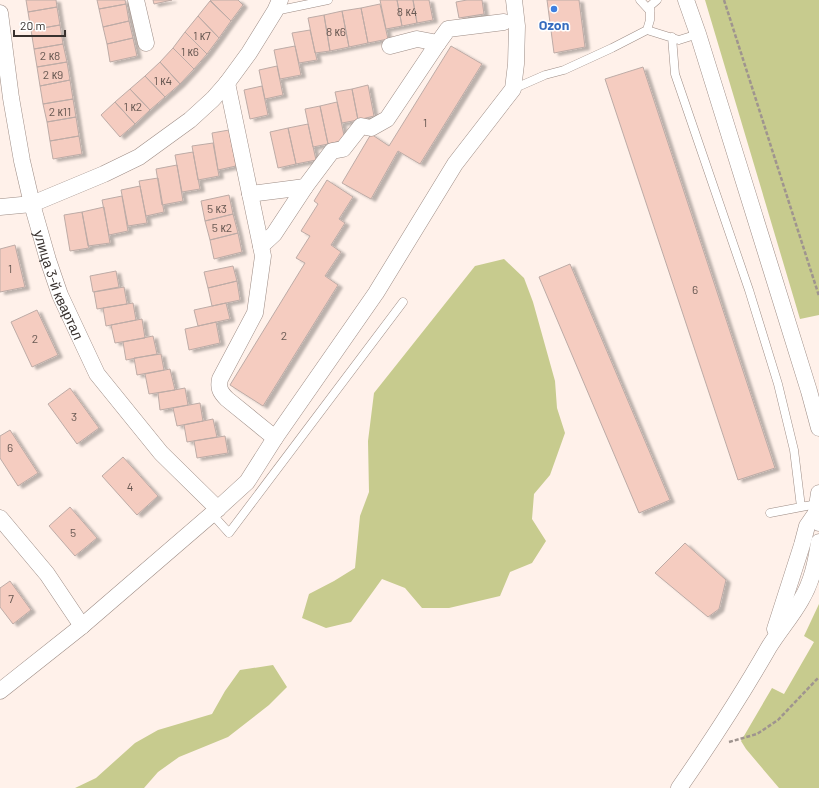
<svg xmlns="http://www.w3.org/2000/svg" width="819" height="788" viewBox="0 0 819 788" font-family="Barlow,sans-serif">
	<defs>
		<filter id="shadow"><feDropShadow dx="4.5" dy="2.5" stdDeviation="1" flood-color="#0004"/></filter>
	</defs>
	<rect width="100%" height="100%" fill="#fff1ea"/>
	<!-- green -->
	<path fill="#c7cb8e" d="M705 0H819V315L800 319Z
		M504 259 524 278 533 302 555 381 557 408 565 433 550 475 534 494 532 519 546 541 532 563 510 572 500 596 449 608H422L405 588 382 579 351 622 326 628 302 618 309 594 334 581 355 568 360 516 369 492 368 441 374 393 475 266Z
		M819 604V788H779L746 749 741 741 772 688 784 694 814 642 804 636Z
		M273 665 287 687 269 705 228 737 179 757 158 772 144 788H75L96 778 135 743 158 730 212 714 225 691 240 670Z"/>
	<!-- building -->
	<path fill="#f5ccc0" stroke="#bdaba6" filter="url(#shadow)" d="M26 0H56L57 7 28 12Z
		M97 0H125L126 4 99 9Z
		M153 0H172L154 4Z
		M210 0H238L243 5 231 21Z
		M380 0H397L402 26 386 29Z
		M397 0H413L417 23 402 26Z
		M413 0H429L433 20 417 23Z
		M467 0H482L484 14 459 18 456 2Z
		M547 0H579L585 47 554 53Z
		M210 1 231 21 219 38 198 16Z
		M126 4 129 21 103 27 99 9Z
		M380 4 388 39 368 43 361 8Z
		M57 7 60 25 31 30 28 12Z
		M361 8 368 43 349 47 342 11Z
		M342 11 349 47 330 51 324 15Z
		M324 15 330 51 315 53 308 18Z
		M198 16 219 38 207 54 185 32Z
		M129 21 133 38 107 44 103 27Z
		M60 25 63 44 34 49 31 30Z
		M310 30 317 60 299 63 292 33Z
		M185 32 207 54 194 69 173 48Z
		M133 38 137 56 110 62 107 44Z
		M63 44 67 62 37 67 34 49Z
		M295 46 301 75 280 79 274 50Z
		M451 46 482 64 420 164 398 151 371 199 342 183 371 134 389 146Z
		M173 48 194 69 180 84 160 62Z
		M67 62 70 80 40 86 37 67Z
		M160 62 180 84 165 97 145 76Z
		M277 66 283 95 265 99 259 70Z
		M643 67 775 468 738 480 605 79Z
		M145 76 165 97 150 110 130 89Z
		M70 80 73 99 43 104 40 86Z
		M368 85 374 116 358 120 352 89Z
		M262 86 268 115 250 119 244 90Z
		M130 89 150 110 135 124 115 102Z
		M352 89 358 120 342 123 335 92Z
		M73 99 76 117 47 122 43 104Z
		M115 102 135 124 120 137 101 115Z
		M337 102 345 140 328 144 320 106Z
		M320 106 328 144 313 147 305 109Z
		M76 117 79 136 50 141 47 122Z
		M308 124 316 160 296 164 288 128Z
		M288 128 296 164 278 168 270 132Z
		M229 130 236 166 218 170 212 133Z
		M79 136 82 154 53 159 50 141Z
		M213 143 219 176 198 180 192 146Z
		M193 152 200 189 182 192 175 155Z
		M177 165 183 201 162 205 156 169Z
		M158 178 164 212 146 216 139 181Z
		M327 180 353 197 339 219 345 223 331 245 341 252 325 276 338 285 263 406 230 385 305 263 296 258 310 236 301 231 318 204 314 201Z
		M140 186 147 223 128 226 121 190Z
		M229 195 233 214 205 221 201 201Z
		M122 196 128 231 109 235 102 200Z
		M104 207 110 243 88 246 82 212Z
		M82 212 89 248 70 251 64 215Z
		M233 214 238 233 210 240 205 221Z
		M238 233 242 252 214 259 210 240Z
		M15 245 25 287 0 292V249Z
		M570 264 670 500 639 513 539 277Z
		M233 266 237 281 208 288 204 272Z
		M116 271 119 287 93 292 90 276Z
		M237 281 240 300 212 306 208 288Z
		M124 287 127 304 97 309 94 292Z
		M133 303 136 320 106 326 103 308Z
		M226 303 230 319 198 326 194 310Z
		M37 310 58 355 32 367 11 322Z
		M142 319 145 338 115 343 111 325Z
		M216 322 220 343 189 350 185 329Z
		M153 336 157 354 126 360 123 342Z
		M161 354 164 370 137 375 134 358Z
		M170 369 175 390 149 394 145 374Z
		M70 388 99 428 77 444 48 404Z
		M185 388 188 405 160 410 158 393Z
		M200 403 203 421 177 426 173 408Z
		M213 419 217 437 187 442 184 425Z
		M10 430 38 473 18 486 0 458V436Z
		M225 436 228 453 197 458 194 441Z
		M123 457 158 496 137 515 102 476Z
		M70 507 97 538 75 556 49 526Z
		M685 543 726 580 719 609 708 617 655 573Z
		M10 581 31 610 13 624 0 607V588Z"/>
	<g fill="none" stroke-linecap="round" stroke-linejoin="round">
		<!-- lane casing -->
		<g stroke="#9d8c85" stroke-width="9">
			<path id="lane" d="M640 0 650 11
				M275 11 328 0
				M647 30 650 20V6L657 0
				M672 37 675 74 749 290 778 384 794 450 801 507
				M513 89 545 75 564 70 612 48 647 30 679 40 698 34
				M770 513 817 504
				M212 514 229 533 403 302"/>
		</g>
		<!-- street casing -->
		<g stroke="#9d8c85" stroke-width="17">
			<g id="street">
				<path d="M136 0 146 43"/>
				<path d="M686 0 698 34 809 391 819 428"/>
				<path id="s1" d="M0 13 11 98 22 161 32 204 48 260 60 295 97 374 161 453 218 509"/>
				<path d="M438 43 448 29 504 22"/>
				<path d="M227 83 263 256 255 313 220 379C218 388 220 392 227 399L275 438"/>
				<path d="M250 194 305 187"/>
				<path d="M0 207 32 204 104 174 139 157 190 120 213 99 227 83 249 53 275 11 280 0"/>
				<path d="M261 246 274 234 305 187 332 151 343 149 361 126 371 128 387 119 438 43 417 39 390 46"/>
				<path d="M0 518 47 574 82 626"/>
				<path d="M819 523 816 513 819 493"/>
				<path d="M775 629 802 545 807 526 816 513"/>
				<path d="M0 691 82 626 212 514 247 482 275 438 376 293 455 164 513 89 516 64 517 26 514 0"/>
				<path d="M679 788C711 742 741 696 769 647 779 631 792 616 801 600 812 582 816 562 819 542"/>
			</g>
		</g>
		<!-- path -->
		<path stroke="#9f948f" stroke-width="2.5" stroke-dasharray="4 2" stroke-linecap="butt" d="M724 0 819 296
			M729 742 757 734 778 720 819 677"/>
		<!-- lane -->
		<use href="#lane" stroke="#fff" stroke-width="8"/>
		<!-- street -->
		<use href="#street" stroke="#fff" stroke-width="16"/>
	</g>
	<!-- markers -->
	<circle fill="#3f7fe0" stroke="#fff" stroke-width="1.5" cx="554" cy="9" r="4"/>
	<g text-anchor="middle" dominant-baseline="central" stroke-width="3" stroke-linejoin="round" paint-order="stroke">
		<!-- number labels -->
		<g font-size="12" fill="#675852">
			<text x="407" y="11">8 к4</text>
			<text x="336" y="31">8 к6</text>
			<text x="202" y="35">1 к7</text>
			<text x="190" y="51">1 к6</text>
			<text x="50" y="55">2 к8</text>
			<text x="53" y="74">2 к9</text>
			<text x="163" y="80">1 к4</text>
			<text x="133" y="106">1 к2</text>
			<text x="60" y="111">2 к11</text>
			<text x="425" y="122">1</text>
			<text x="217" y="208">5 к3</text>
			<text x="222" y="227">5 к2</text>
			<text x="10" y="268">1</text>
			<text x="695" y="289">6</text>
			<text x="284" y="335">2</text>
			<text x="35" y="338">2</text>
			<text x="74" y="416">3</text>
			<text x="10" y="447">6</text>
			<text x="130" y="486">4</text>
			<text x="73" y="532">5</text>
			<text x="11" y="598">7</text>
		</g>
		<!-- shop labels -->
		<g font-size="14" font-weight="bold" fill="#366cbe" stroke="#fff">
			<text x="554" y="24">Ozon</text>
		</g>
		<!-- street labels -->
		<g font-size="14" fill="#38312e" stroke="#fff">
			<text stroke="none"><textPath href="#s1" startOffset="279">улица 3-й квартал</textPath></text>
		</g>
	</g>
	<!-- scale -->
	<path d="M14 30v6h51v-6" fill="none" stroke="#38312e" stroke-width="2"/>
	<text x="20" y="30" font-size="12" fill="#38312e" stroke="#ffffff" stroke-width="3" paint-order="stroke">20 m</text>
</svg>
